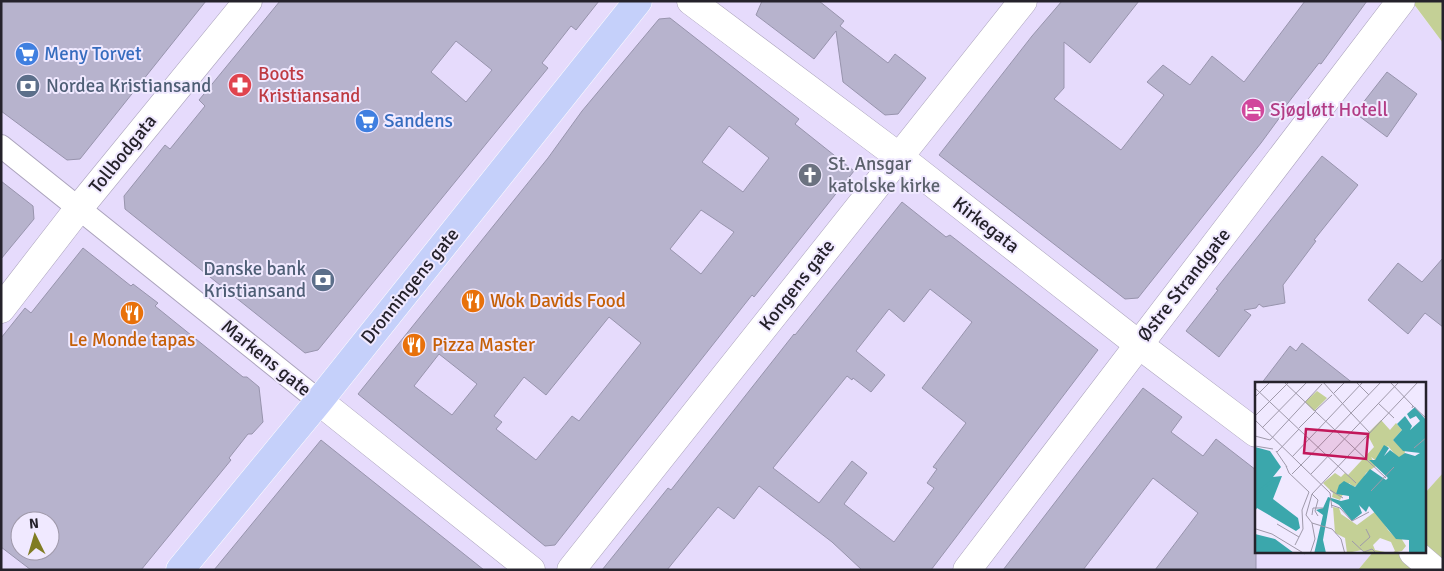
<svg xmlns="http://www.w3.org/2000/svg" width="1444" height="571" viewBox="0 0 1444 571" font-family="Signika,sans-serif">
	<rect width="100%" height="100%" fill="#f0e9ff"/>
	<!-- built -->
	<path fill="#e6dbfc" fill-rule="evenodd" d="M1 1H1415L1413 4 1443 43V473L1425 493V384H1256V552H1373L1358 570H1ZM20 521H50V551H20Z"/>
	<!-- green -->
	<path fill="#c4d096" d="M1415 1H1443V43L1413 3Z
		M1443 473V570H1358L1373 552H1425V493Z"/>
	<!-- building -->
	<path fill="#b7b3cd" stroke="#9894ad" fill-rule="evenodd" d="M1 1H206L80 159 67 160 1 111Z
		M280 1H599L576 30 571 26 542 63 548 68 318 350 305 353 125 209 124 196 165 145 170 149 205 106 199 100ZM456 41 492 70 466 102 431 72Z
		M762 1H819L844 21 840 26 888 63 895 54 926 78 898 114 885 115 843 82 836 31 814 59 756 15Z
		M1062 1H1139L1090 63 1064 42V88L1054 99 1121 150 1164 95 1147 82 1163 65 1190 85 1212 56 1244 82 1305 1H1367L1321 64 1319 63 1281 112 1283 113 1261 143 1138 298 1125 299 939 155 1032 36Z
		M670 18 799 119 795 124 854 171 754 297 752 295 555 545 545 546 358 394 548 158 582 111 659 19ZM729 126 769 158 743 192 702 162ZM701 210 734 232 701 274 670 249ZM609 317 641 343 579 421 572 416 536 460 496 429 502 422 494 416 524 377 546 395ZM439 354 477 384 452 415 414 386Z
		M1387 72 1417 94 1387 137 1355 113Z
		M1322 156 1358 185 1314 240 1316 241 1283 285 1285 303 1263 307 1259 304 1256 308 1244 310 1251 315 1219 357 1186 331 1218 290 1216 289Z
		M1 181 33 206 34 219 1 259Z
		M902 202 946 237 950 235 1098 350 931 570H862L832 542 759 486 734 519 718 507 667 570H602L668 488 671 490 794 334 795 335ZM930 289 972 322 922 388 966 423 933 467 937 469 927 483 934 488 894 542 844 504 867 473 852 461 819 503 773 468 847 376 852 380 853 378 871 392 885 375 856 351 889 309 904 322Z
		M83 248 131 286 133 284 158 303 155 306 243 377H247L259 387 263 422 252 434H248L229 458 231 460 141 570H31L1 547V338L25 308 31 313ZM20 521H50V551H20Z
		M1443 258V327L1425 313 1408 334 1368 300 1398 263 1422 282Z
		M1302 343 1354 384H1261L1290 346 1296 351Z
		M1143 388 1182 417 1171 432 1203 456 1216 439 1256 470V570H1155L1198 513 1153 478 1083 570H1003Z
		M321 440 484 570H214Z"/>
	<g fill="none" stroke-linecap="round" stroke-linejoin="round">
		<!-- pedestrian casing -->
		<g stroke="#aba3bc" stroke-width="24">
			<path id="pedestrian" d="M1 146 319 401"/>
		</g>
		<!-- minor casing -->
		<g stroke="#aba3bc" stroke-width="29">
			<path id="minor" d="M691 1 898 156 1138 344 1256 433
				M319 401 531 570
				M1413 552 1434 570
				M571 570 1023 1"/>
		</g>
		<!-- tertiary casing -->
		<g stroke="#aba3bc" stroke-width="29">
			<path id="tertiary" d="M967 570 1401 1"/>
		</g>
		<!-- secondary casing -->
		<g stroke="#aba3bc" stroke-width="29">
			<path id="secondary" d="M1 309 79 208 248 1"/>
		</g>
		<!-- primary casing -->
		<g stroke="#fff" stroke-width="29">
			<path id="primary" d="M180 570 319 401 638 1"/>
		</g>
		<!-- pedestrian -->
		<use href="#pedestrian" stroke="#fff" stroke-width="22"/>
		<!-- minor -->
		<use href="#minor" stroke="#fff" stroke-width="28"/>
		<!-- tertiary -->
		<use href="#tertiary" stroke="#fff" stroke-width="28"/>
		<!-- secondary -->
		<use href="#secondary" stroke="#fff" stroke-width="28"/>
		<!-- primary -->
		<use href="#primary" stroke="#c5d0fa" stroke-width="28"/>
	</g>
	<!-- icons -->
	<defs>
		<g id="supermarket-disc" transform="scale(1.25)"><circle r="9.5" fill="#3f7fe0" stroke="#f0e9ff"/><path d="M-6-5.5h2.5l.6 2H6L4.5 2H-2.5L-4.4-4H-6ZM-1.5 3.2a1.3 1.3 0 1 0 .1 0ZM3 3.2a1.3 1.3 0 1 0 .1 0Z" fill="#fff"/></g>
		<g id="pharmacy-disc" transform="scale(1.25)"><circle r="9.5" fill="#e0444e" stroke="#f0e9ff"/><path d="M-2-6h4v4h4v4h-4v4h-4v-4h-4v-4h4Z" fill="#fff"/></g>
		<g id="bank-disc" transform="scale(1.25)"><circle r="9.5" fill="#5c6f8a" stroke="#f0e9ff"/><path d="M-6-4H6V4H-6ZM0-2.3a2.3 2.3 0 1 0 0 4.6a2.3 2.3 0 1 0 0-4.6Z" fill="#fff"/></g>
		<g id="hotel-disc" transform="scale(1.25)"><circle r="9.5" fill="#d1479c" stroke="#f0e9ff"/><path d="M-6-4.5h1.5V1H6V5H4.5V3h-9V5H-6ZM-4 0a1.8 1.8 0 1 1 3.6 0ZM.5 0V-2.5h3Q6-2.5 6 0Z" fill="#fff"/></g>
		<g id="church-disc" transform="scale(1.25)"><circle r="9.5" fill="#6b7280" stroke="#f0e9ff"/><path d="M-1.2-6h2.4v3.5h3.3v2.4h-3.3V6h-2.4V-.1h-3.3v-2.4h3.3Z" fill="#fff"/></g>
		<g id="restaurant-disc" transform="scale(1.25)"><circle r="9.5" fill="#e8710a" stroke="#f0e9ff"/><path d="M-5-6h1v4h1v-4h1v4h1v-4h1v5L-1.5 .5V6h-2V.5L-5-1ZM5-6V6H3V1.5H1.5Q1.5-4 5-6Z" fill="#fff"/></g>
	</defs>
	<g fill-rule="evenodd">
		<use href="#supermarket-disc" x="27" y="54"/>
		<use href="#pharmacy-disc" x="240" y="85"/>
		<use href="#bank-disc" x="28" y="86"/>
		<use href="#hotel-disc" x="1253" y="110"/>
		<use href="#supermarket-disc" x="367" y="121"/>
		<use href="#church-disc" x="810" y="175"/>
		<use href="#bank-disc" x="323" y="280"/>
		<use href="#restaurant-disc" x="473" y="301"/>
		<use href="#restaurant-disc" x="132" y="313"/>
		<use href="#restaurant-disc" x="414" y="345"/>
	</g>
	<g text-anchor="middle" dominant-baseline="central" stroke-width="4" stroke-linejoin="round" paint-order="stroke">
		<!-- shop labels -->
		<g font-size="19" fill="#366cbe" stroke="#f0e9ff" text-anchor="start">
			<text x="44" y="54">Meny Torvet</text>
			<text x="384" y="121">Sandens</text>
		</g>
		<!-- health labels -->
		<g font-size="19" fill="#be3a42" stroke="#f0e9ff" text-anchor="start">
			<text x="258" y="74">Boots<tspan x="258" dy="22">Kristiansand</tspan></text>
		</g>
		<!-- service labels -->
		<g font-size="19" fill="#4e5e75" stroke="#f0e9ff" text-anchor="start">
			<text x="46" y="86">Nordea Kristiansand</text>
			<text x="306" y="269" text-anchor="end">Danske bank<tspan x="306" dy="22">Kristiansand</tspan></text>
		</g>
		<!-- hotel labels -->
		<g font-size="19" fill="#b23c85" stroke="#f0e9ff" text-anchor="start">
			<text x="1270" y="110">Sjøgløtt Hotell</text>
		</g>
		<!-- street labels -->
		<g font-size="19" fill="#25222b" stroke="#f0e9ff">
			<text transform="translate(123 154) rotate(-51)">Tollbodgata</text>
			<text transform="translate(986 225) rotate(38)">Kirkegata</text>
			<text transform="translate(797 285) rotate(-52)">Kongens gate</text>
			<text transform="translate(1184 285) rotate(-52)">Østre Strandgate</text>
			<text transform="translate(410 286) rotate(-51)">Dronningens gate</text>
			<text transform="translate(266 358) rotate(39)">Markens gate</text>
		</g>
		<!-- worship labels -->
		<g font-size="19" fill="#5b616d" stroke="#f0e9ff" text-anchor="start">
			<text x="828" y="164">St. Ansgar<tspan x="828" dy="22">katolske kirke</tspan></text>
		</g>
		<!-- food labels -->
		<g font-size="19" fill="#c56008" stroke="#f0e9ff" text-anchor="start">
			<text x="490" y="301">Wok Davids Food</text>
			<text x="132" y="340" text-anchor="middle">Le Monde tapas</text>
			<text x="432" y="345">Pizza Master</text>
		</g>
	</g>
	<!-- overview -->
	<g transform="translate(1255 382)">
		<rect width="171" height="171" fill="#f0e9ff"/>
		<path d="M62 9 72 16 59 29 50 20ZM126 38 135 48 141 41 147 48 138 58 150 69 149 75H142L133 64 120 78 116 75 121 84 111 91 107 99 99 105 94 101 85 118 77 115 78 111 68 101 80 91 86 95 90 91 93 93 119 65 112 52ZM78 125 84 126 86 132 102 143 121 129 133 148 142 157 146 156 151 164 147 169 137 171 140 169 136 160 125 156 118 163 120 168 135 171H111L107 168 92 171 90 156 80 151Z" fill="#c4d096"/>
		<path d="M160 25 171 38V171L154 170V158L141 157 114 124 111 130 104 123 107 131 97 139 84 123 75 118 68 158 71 171 59 172 68 133 61 128 68 126 73 115 86 119 94 117V114L81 112 84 103 89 99 100 105 115 87 131 98 133 96 114 78H120L129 63 134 66 129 74 135 68 144 75 150 71 160 74 165 71 148 69 138 58 147 48 142 42 150 34 157 44 155 48 165 39 161 34 155 37 152 32ZM0 65 15 69 26 85 18 95 27 94 18 117 43 136 45 146 41 149 2 126 0 129ZM0 152 20 157 39 171H0Z" fill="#3ba7ac"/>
		<path fill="none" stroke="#3ba7ac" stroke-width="2.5" d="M0 112 20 97"/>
		<path fill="none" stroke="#9f99aa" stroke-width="1" d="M29 0 131 96M68 0 96 31M101 0 114 13M135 0 158 24 157 26M0 6 101 101M79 11 90 0M0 15 15 0M123 21 139 36M158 24 172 37M60 29 77 13M96 31 115 51M0 34 34 0M0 38 46 83M7 46 52 0M44 46 60 30M0 54 15 58 67 2M0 64 18 67M159 66 172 55M21 69 32 85M22 70 44 47M37 75 108 0M46 83 126 0M31 84 34 91 54 110 47 128 48 147 40 163M37 92 46 83 75 111 77 126M56 92 144 0M75 108 88 116M116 109 139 85M57 112 63 118 60 129 63 134M76 123 85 126 97 139 114 130M57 133 58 126H68M57 141 51 133 57 112 163 0M57 141 77 147 86 157 90 172M22 142 44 155M1 147 17 152 50 172M97 159 111 172M105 164 115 155 111 147M109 170 117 167 122 172M55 172 60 157 57 141"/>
		<path fill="#c2185b" fill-opacity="0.15" stroke="#c2185b" stroke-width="2.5" d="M51 47 113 52 111 77 49 71Z"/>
		<rect width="171" height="171" fill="none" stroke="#25222b" stroke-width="2.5"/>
	</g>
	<!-- border -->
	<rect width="1444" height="571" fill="none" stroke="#25222b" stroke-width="5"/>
	<!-- north arrow -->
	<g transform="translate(35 536) rotate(355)"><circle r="24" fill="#f0e9ff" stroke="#9f99aa"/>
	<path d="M0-4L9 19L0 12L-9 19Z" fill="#807c23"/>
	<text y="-8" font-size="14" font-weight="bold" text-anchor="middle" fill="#25222b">N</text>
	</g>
</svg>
